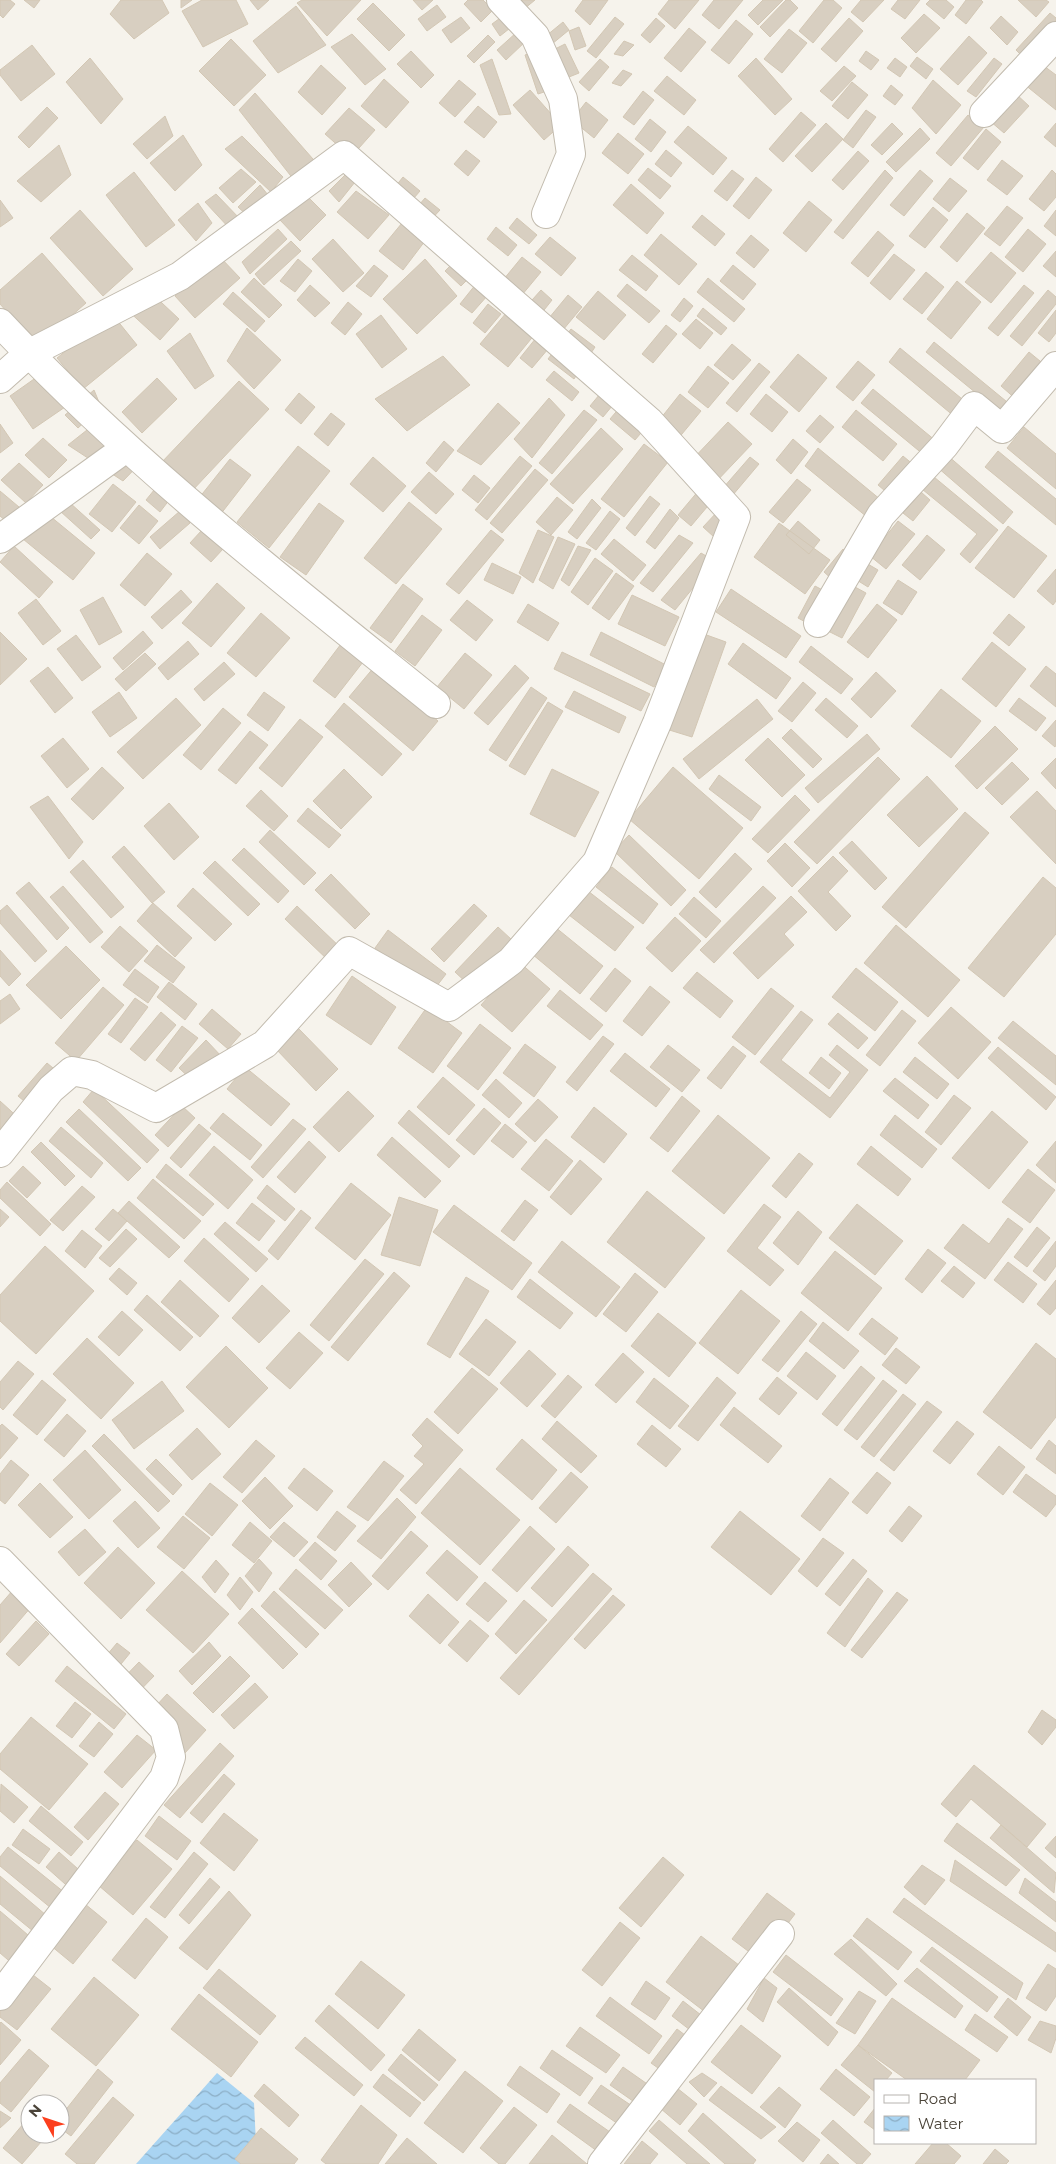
<svg xmlns="http://www.w3.org/2000/svg" width="1056" height="2164" viewBox="0 0 1056 2164" font-family="Montserrat,sans-serif">
	<defs>
		<pattern id="water-waves" width="16" height="10" patternUnits="userSpaceOnUse" patternTransform="scale(1.25)"><rect width="16" height="10" fill="#a9d4f2"/><path d="M0 5q4-4 8 0t8 0" fill="none" stroke="#8caec5"/></pattern>
	</defs>
	<rect width="100%" height="100%" fill="#f6f3ec"/>
	<!-- water -->
	<path fill="url(#water-waves)" d="M217 2073 254 2103 257 2164H136Z"/>
	<!-- building -->
	<path fill="#d8cfc1" stroke="#d3c7b4" d="M0 0H10L15 4 3 18 0 15Z
		M24 0H40L34 8Z
		M121 0H162L169 13 134 39 110 14Z
		M181 0H192L181 8Z
		M202 0H236L248 24 203 47 182 11Z
		M250 0H269L258 10Z
		M302 0H361L327 36 297 3Z
		M413 0H433L422 10Z
		M468 0H483L493 10 481 22 464 4Z
		M517 0H535L524 9Z
		M583 0H608L590 25 575 11Z
		M669 0H699L675 29 658 14Z
		M714 0H743L719 29 702 15Z
		M763 0H783L758 25 748 15Z
		M786 0H790L798 8 770 37 760 27Z
		M824 0H833L842 8 813 43 799 31Z
		M861 0H884L863 22 851 12Z
		M898 0H920L905 19 891 9Z
		M930 0H946L954 7 944 19 926 4Z
		M966 0H981L983 2 966 24 955 15Z
		M1018 0H1046L1049 2 1036 17Z
		M373 3 405 35 389 51 357 19Z
		M437 5 446 17 427 31 418 19Z
		M296 6 326 45 278 73 253 41Z
		M511 10 519 21 500 36 492 24Z
		M1050 13 1056 18V27L1026 60 1016 50Z
		M924 14 940 28 916 53 901 38Z
		M1001 16 1018 32 1007 45 990 28Z
		M461 17 470 28 451 43 442 30Z
		M615 17 624 24 596 58 587 51Z
		M656 18 665 26 650 43 641 35Z
		M849 18 863 31 836 62 821 49Z
		M736 20 753 34 729 64 711 50Z
		M563 22 569 30 552 44 546 36Z
		M579 27 586 46 575 50 569 31Z
		M689 28 706 42 681 72 664 58Z
		M789 29 807 43 782 73 764 59Z
		M517 32 526 41 506 60 497 50Z
		M352 34 386 69 365 85 331 47Z
		M488 35 495 42 474 63 467 56Z
		M969 36 987 53 958 85 940 69Z
		M231 39 266 75 234 106 199 71Z
		M624 41 634 45 623 56 614 54Z
		M565 44 579 73 564 79 551 51Z
		M32 45 55 74 21 101 0 75V70Z
		M539 50 553 89 538 94 525 55Z
		M411 51 434 75 421 88 397 64Z
		M866 51 879 60 871 70 859 61Z
		M917 57 933 69 926 79 910 66Z
		M90 58 123 99 101 124 66 82Z
		M756 58 792 99 775 115 738 76Z
		M895 58 907 67 900 77 887 68Z
		M994 58 1002 64 976 97 967 91Z
		M492 59 511 114 499 115 480 65Z
		M600 59 609 67 589 91 579 82Z
		M1040 63 1056 75V110L1024 84Z
		M321 65 346 88 322 115 298 92Z
		M844 66 856 76 832 101 820 91Z
		M623 70 632 74 621 86 612 83Z
		M667 76 696 100 684 115 654 91Z
		M384 79 409 102 386 128 361 106Z
		M459 80 476 94 455 117 439 103Z
		M933 80 961 105 936 134 912 108Z
		M852 82 868 95 848 119 832 106Z
		M891 85 903 95 895 105 883 96Z
		M530 90 561 125 544 140 513 105Z
		M643 91 654 100 634 125 623 117Z
		M255 93 320 167 294 180 239 110Z
		M1015 93 1029 106 1004 133 990 121Z
		M586 102 608 120 594 138 572 120Z
		M478 106 497 122 484 138 464 122Z
		M47 107 58 118 29 148 18 137Z
		M349 108 375 130 351 157 325 134Z
		M866 110 876 117 853 148 843 140Z
		M801 112 816 125 783 162 769 149Z
		M968 115 984 127 951 166 936 153Z
		M165 116 173 136 147 159 133 144Z
		M650 119 666 132 651 152 635 139Z
		M826 123 843 139 812 172 795 156Z
		M892 123 903 134 882 155 871 145Z
		M1056 123V147L1044 137Z
		M688 126 727 158 713 175 674 142Z
		M920 128 930 139 896 172 886 162Z
		M986 129 1001 142 978 170 963 158Z
		M618 133 644 154 628 174 602 153Z
		M183 135 202 165 175 191 150 163Z
		M242 136 283 177 271 192 225 149Z
		M59 145 71 175 41 202 17 181Z
		M466 150 480 161 468 176 454 164Z
		M666 150 682 163 671 177 655 164Z
		M858 151 869 161 843 190 832 180Z
		M1002 160 1023 176 1007 195 987 180Z
		M648 168 671 186 660 199 638 180Z
		M241 169 256 182 233 203 219 188Z
		M350 170 355 182 339 202 329 191Z
		M732 170 744 179 727 201 714 191Z
		M885 170 893 178 843 239 834 232Z
		M920 170 933 181 904 216 890 205Z
		M1052 170 1056 174V197L1044 211 1029 199Z
		M134 172 175 225 146 247 106 195Z
		M403 177 420 191 407 206 391 192Z
		M756 177 772 190 749 219 733 206Z
		M950 178 967 191 949 212 933 199Z
		M631 184 664 213 647 234 613 205Z
		M260 185 272 200 250 218 238 207Z
		M356 191 389 215 368 239 337 212Z
		M216 194 241 220 231 230 205 202Z
		M306 195 326 215 300 241 280 220Z
		M425 198 440 210 427 224 413 212Z
		M0 200 13 218 0 227Z
		M809 201 832 220 806 252 783 233Z
		M198 203 212 223 196 241 178 220Z
		M1007 206 1023 218 1000 246 984 234Z
		M933 207 948 220 925 248 909 236Z
		M80 210 133 269 103 296 50 238Z
		M1056 210V236L1044 226Z
		M967 213 985 228 957 262 940 247Z
		M702 215 725 234 715 246 692 227Z
		M517 218 537 235 529 244 509 228Z
		M402 223 425 241 403 270 379 251Z
		M496 227 517 245 508 256 487 239Z
		M278 229 287 239 250 274 242 262Z
		M1028 229 1046 244 1023 272 1005 257Z
		M878 231 894 245 868 277 851 263Z
		M661 234 697 264 679 285 644 255Z
		M751 235 769 250 754 268 736 253Z
		M550 237 576 258 561 276 535 254Z
		M333 239 364 273 343 292 312 259Z
		M291 241 301 251 264 285 255 274Z
		M1056 251V277L1043 266Z
		M991 252 1016 273 991 303 965 282Z
		M42 253 86 303 37 346 0 304V290Z
		M894 254 915 270 890 300 870 283Z
		M632 255 658 276 646 291 619 270Z
		M219 256 240 278 195 318 175 296Z
		M522 257 541 272 517 301 499 285Z
		M298 259 312 271 295 292 280 281Z
		M425 259 457 296 417 334 383 299Z
		M455 261 471 276 461 286 445 271Z
		M374 265 388 276 371 297 356 286Z
		M733 265 756 284 743 300 720 281Z
		M926 272 944 287 922 314 903 299Z
		M254 278 282 305 269 318 241 292Z
		M708 278 745 309 734 322 697 292Z
		M957 281 981 302 951 339 927 319Z
		M476 284 488 295 472 313 460 304Z
		M627 284 660 311 649 323 617 296Z
		M310 285 330 303 315 317 297 300Z
		M1024 285 1034 293 998 336 988 328Z
		M145 287 179 319 160 340 125 308Z
		M541 290 552 300 537 319 524 309Z
		M1048 290 1056 297V304L1022 346 1010 336Z
		M598 291 626 315 604 340 576 317Z
		M233 292 265 321 255 332 223 304Z
		M568 295 582 307 563 330 549 318Z
		M684 298 693 306 680 322 671 315Z
		M348 302 362 314 345 335 331 323Z
		M488 304 501 314 485 333 473 323Z
		M512 306 540 328 508 367 480 344Z
		M703 308 727 328 721 335 697 316Z
		M1056 310V333L1049 342 1038 333Z
		M112 314 137 345 83 389 57 358Z
		M381 315 407 349 382 368 356 334Z
		M696 319 713 333 700 349 682 334Z
		M666 325 677 334 653 363 642 354Z
		M247 328 281 360 254 389 227 361Z
		M571 329 595 347 574 379 548 359Z
		M190 333 214 376 195 389 167 351Z
		M536 338 548 349 532 368 520 358Z
		M934 342 1012 406 1004 416 926 352Z
		M732 344 751 360 733 380 714 365Z
		M900 348 967 403 955 417 889 362Z
		M1029 352 1046 366 1018 401 1001 386Z
		M798 354 827 378 799 412 770 387Z
		M443 356 470 385 407 431 375 399Z
		M858 361 875 375 853 401 836 387Z
		M759 363 770 372 737 412 726 403Z
		M708 366 729 383 708 408 688 392Z
		M554 371 579 392 572 401 546 380Z
		M44 372 68 405 33 429 10 396Z
		M157 378 177 399 142 433 122 412Z
		M239 381 269 409 191 492 161 463Z
		M609 383 622 394 603 417 590 406Z
		M873 389 936 441 924 455 861 403Z
		M94 390 101 407 78 428 65 415Z
		M299 393 315 407 301 424 285 410Z
		M680 394 701 411 677 440 657 423Z
		M766 394 788 412 772 432 750 414Z
		M549 398 565 415 532 458 514 439Z
		M627 399 652 420 635 440 610 419Z
		M498 403 520 423 481 465 457 451Z
		M584 410 597 420 552 474 539 463Z
		M856 410 897 444 883 461 842 427Z
		M331 413 345 424 328 446 314 434Z
		M106 415 151 452 123 481 68 445Z
		M820 415 834 427 820 443 806 431Z
		M728 422 752 444 714 484 690 462Z
		M0 424 13 443 0 453Z
		M1024 427 1056 454V489L1007 448Z
		M601 428 623 449 573 504 550 484Z
		M43 438 67 460 49 478 25 455Z
		M793 439 808 452 791 474 776 460Z
		M444 441 454 450 436 472 426 463Z
		M644 444 668 462 624 517 601 499Z
		M298 446 330 471 269 548 237 522Z
		M818 448 881 500 867 517 805 466Z
		M998 451 1056 499V525L985 467Z
		M947 455 1013 512 1003 524 937 467Z
		M520 456 532 466 487 520 475 510Z
		M903 456 915 466 891 496 878 485Z
		M373 457 406 486 383 512 350 484Z
		M750 457 759 464 732 496 723 488Z
		M230 459 251 475 220 515 199 498Z
		M19 463 43 485 26 503 1 480Z
		M535 469 548 480 502 533 490 523Z
		M429 472 454 494 436 514 411 492Z
		M928 472 998 530 970 563 960 554 977 534 917 485Z
		M474 475 490 488 478 503 462 490Z
		M797 479 811 490 783 523 769 512Z
		M705 483 718 494 691 526 678 515Z
		M113 484 136 502 112 532 89 514Z
		M159 484 173 495 160 512 146 500Z
		M0 491 19 507 7 522 0 516Z
		M921 492 930 500 913 521 903 513Z
		M733 495 744 505 714 537 703 527Z
		M650 496 660 504 635 536 626 528Z
		M557 497 573 510 551 535 536 522Z
		M592 499 601 508 577 539 568 532Z
		M69 502 100 530 91 539 60 511Z
		M409 502 442 529 396 584 364 558Z
		M319 503 344 521 306 575 280 557Z
		M139 505 158 521 139 544 120 528Z
		M670 509 679 518 655 549 646 542Z
		M180 511 190 523 160 549 150 537Z
		M610 511 620 519 596 550 586 543Z
		M45 512 95 553 73 580 23 539Z
		M798 521 820 540 809 554 786 535Z
		M898 521 915 534 886 569 870 556Z
		M779 523 830 560 805 594 754 557Z
		M1008 526 1047 556 1014 598 975 568Z
		M202 530 223 549 211 562 190 543Z
		M491 530 504 540 459 594 446 584Z
		M538 530 554 537 533 583 519 573Z
		M679 535 693 543 653 592 640 583Z
		M927 535 945 550 920 580 902 565Z
		M558 537 575 544 553 589 539 580Z
		M614 539 646 565 633 581 601 554Z
		M14 546 53 582 39 598 0 562Z
		M578 546 591 550 569 586 561 580Z
		M843 549 853 558 834 581 824 572Z
		M147 553 172 574 145 606 120 585Z
		M701 553 715 561 675 610 661 600Z
		M595 558 613 571 588 605 571 592Z
		M861 560 878 570 868 587 852 577Z
		M492 563 521 577 513 594 484 580Z
		M1056 569V601L1053 605 1037 591Z
		M616 573 634 586 609 620 592 608Z
		M898 580 917 592 902 615 883 603Z
		M844 581 866 593 842 638 820 627Z
		M217 583 245 608 211 647 182 623Z
		M403 584 423 599 391 643 370 628Z
		M815 586 830 594 813 626 798 618Z
		M731 589 801 636 786 658 716 612Z
		M181 590 192 602 162 629 151 617Z
		M632 595 679 617 665 646 618 624Z
		M103 597 122 632 99 645 80 610Z
		M36 599 61 631 43 645 18 613Z
		M467 600 493 620 476 641 450 620Z
		M528 604 559 623 548 641 517 622Z
		M877 604 897 620 868 658 847 642Z
		M261 613 290 638 256 677 227 653Z
		M1009 614 1025 627 1009 646 993 633Z
		M422 615 442 630 415 666 395 651Z
		M143 631 153 643 123 670 113 658Z
		M0 632 27 659 0 685Z
		M601 632 666 665 654 687 590 655Z
		M701 633 726 642 692 737 666 729Z
		M76 635 101 667 82 681 57 649Z
		M188 641 199 654 168 680 158 668Z
		M992 642 1026 669 996 707 962 679Z
		M743 643 791 678 776 699 728 664Z
		M341 644 363 662 335 698 313 681Z
		M811 646 853 679 841 694 799 662Z
		M562 652 650 694 641 711 554 669Z
		M145 653 156 664 126 691 115 679Z
		M465 653 492 675 464 709 437 687Z
		M224 662 235 674 204 701 194 689Z
		M515 665 529 678 488 725 474 713Z
		M375 666 438 721 413 751 349 697Z
		M1046 666 1056 674V707L1030 686Z
		M48 667 73 698 55 713 30 681Z
		M876 672 896 691 871 718 851 699Z
		M803 682 816 693 792 722 778 711Z
		M531 687 547 698 506 761 489 750Z
		M941 689 981 721 951 758 911 726Z
		M574 691 626 717 619 733 565 707Z
		M119 692 137 718 110 737 92 712Z
		M264 692 285 707 268 731 247 715Z
		M176 698 201 725 143 779 117 752Z
		M826 698 858 726 847 738 815 710Z
		M1019 698 1046 718 1036 731 1009 711Z
		M757 699 773 719 699 779 683 759Z
		M548 702 563 711 525 775 509 766Z
		M344 703 402 754 382 776 325 726Z
		M223 708 241 723 201 770 183 755Z
		M300 719 323 737 282 787 259 768Z
		M1056 720V745L1055 747 1042 736Z
		M995 726 1018 749 977 789 955 766Z
		M791 729 822 759 813 768 782 738Z
		M250 731 268 745 236 784 218 770Z
		M867 734 880 749 818 803 805 788Z
		M63 738 89 769 67 788 41 756Z
		M768 738 805 775 782 797 745 760Z
		M878 757 900 779 817 864 794 842Z
		M1056 758V789L1041 773Z
		M1012 762 1029 779 1002 805 985 788Z
		M102 767 124 788 93 820 71 799Z
		M673 767 743 828 699 879 629 819Z
		M344 769 372 797 341 829 313 801Z
		M552 769 599 792 575 837 530 814Z
		M719 775 761 807 751 821 709 789Z
		M927 776 958 809 919 847 887 815Z
		M261 790 288 816 274 831 246 806Z
		M1037 791 1056 811V864L1010 817Z
		M795 795 810 810 768 853 752 839Z
		M48 796 83 842 69 859 30 807Z
		M169 803 199 837 174 860 144 826Z
		M308 808 341 835 329 848 297 821Z
		M965 812 989 833 906 928 882 907Z
		M270 830 316 873 304 885 259 842Z
		M629 835 686 890 671 906 614 851Z
		M852 841 887 878 875 890 839 853Z
		M785 843 810 868 792 887 767 861Z
		M124 846 165 892 152 903 112 857Z
		M244 848 289 891 278 903 232 860Z
		M735 853 752 869 716 908 699 892Z
		M833 856 848 871 828 892 851 916 836 931 798 891Z
		M83 860 124 907 111 918 70 872Z
		M215 861 260 904 248 916 203 873Z
		M612 867 658 904 643 924 596 887Z
		M331 874 370 914 355 929 315 890Z
		M1043 877 1056 888V934L1004 997 968 968Z
		M29 882 69 928 57 940 16 893Z
		M63 886 103 932 90 943 50 897Z
		M763 886 776 898 714 963 700 950Z
		M193 888 232 924 215 941 177 906Z
		M588 891 634 927 615 951 569 915Z
		M791 896 807 912 784 934 794 945 758 979 733 953Z
		M694 897 721 921 706 938 679 914Z
		M153 903 192 938 175 957 137 921Z
		M474 904 487 916 444 962 431 949Z
		M7 905 47 951 35 962 0 923V911Z
		M297 906 342 949 330 962 285 919Z
		M675 917 701 941 672 972 646 948Z
		M896 925 960 980 928 1017 864 963Z
		M120 926 148 951 129 972 101 947Z
		M498 927 512 940 469 985 455 972Z
		M555 927 603 966 580 994 532 954Z
		M388 930 446 974 433 991 375 948Z
		M157 945 185 967 173 983 144 961Z
		M66 946 100 980 61 1019 26 985Z
		M0 950 21 974 9 986 0 976Z
		M519 962 550 989 512 1032 481 1005Z
		M615 968 631 981 606 1012 590 999Z
		M856 968 898 1002 875 1031 832 997Z
		M135 969 159 987 148 1003 123 985Z
		M697 972 733 1001 720 1018 683 988Z
		M352 976 396 1007 371 1045 326 1015Z
		M169 982 197 1004 185 1020 157 997Z
		M650 986 670 1002 642 1036 623 1021Z
		M103 987 124 1005 76 1061 55 1043Z
		M771 988 794 1006 755 1055 732 1037Z
		M560 990 603 1025 590 1040 547 1006Z
		M10 994 20 1009 0 1024V1001Z
		M135 998 148 1007 121 1043 108 1034Z
		M427 1007 462 1033 433 1073 398 1048Z
		M951 1007 991 1042 958 1079 918 1043Z
		M212 1009 241 1034 228 1049 199 1024Z
		M902 1010 916 1021 880 1066 866 1055Z
		M801 1011 813 1020 781 1060 830 1098 850 1072 829 1055 837 1045 868 1070 830 1118 760 1062Z
		M161 1012 176 1025 145 1061 130 1049Z
		M838 1013 868 1038 858 1049 828 1024Z
		M1013 1021 1056 1056V1085L998 1038Z
		M480 1024 511 1048 478 1090 447 1066Z
		M182 1026 198 1038 171 1072 156 1060Z
		M298 1028 338 1069 316 1091 276 1049Z
		M603 1036 614 1044 577 1091 566 1082Z
		M206 1040 222 1057 196 1084 179 1068Z
		M525 1044 556 1067 534 1097 503 1073Z
		M668 1045 700 1070 682 1092 650 1067Z
		M733 1046 746 1056 721 1089 707 1078Z
		M998 1047 1056 1097 1046 1110 988 1058Z
		M625 1053 670 1089 656 1107 610 1071Z
		M821 1057 841 1073 829 1089 809 1073Z
		M915 1057 949 1084 937 1099 903 1072Z
		M47 1063 65 1078 36 1111 18 1096Z
		M245 1067 290 1104 271 1126 227 1089Z
		M443 1077 475 1105 449 1135 417 1107Z
		M895 1078 929 1105 918 1119 883 1091Z
		M496 1079 522 1103 509 1118 482 1095Z
		M94 1089 159 1150 147 1163 83 1102Z
		M348 1091 374 1116 339 1152 313 1127Z
		M954 1095 971 1108 941 1145 925 1132Z
		M682 1096 700 1111 668 1152 650 1138Z
		M538 1099 558 1117 535 1142 515 1124Z
		M0 1101 23 1122 0 1147Z
		M182 1106 195 1118 168 1147 155 1135Z
		M594 1107 627 1134 604 1163 571 1137Z
		M484 1108 501 1123 474 1155 456 1140Z
		M79 1109 141 1168 128 1181 66 1122Z
		M409 1110 460 1156 449 1168 398 1123Z
		M992 1111 1028 1142 989 1189 952 1158Z
		M223 1113 262 1145 250 1160 210 1128Z
		M718 1115 770 1158 724 1214 672 1171Z
		M895 1115 937 1149 922 1168 880 1135Z
		M293 1119 306 1129 263 1178 251 1167Z
		M199 1124 211 1134 181 1168 170 1158Z
		M505 1124 527 1142 513 1158 491 1141Z
		M61 1127 103 1163 91 1178 49 1141Z
		M392 1137 441 1181 425 1198 377 1155Z
		M546 1139 573 1161 549 1191 521 1169Z
		M309 1141 326 1157 295 1193 277 1177Z
		M1056 1141V1183L1036 1165Z
		M41 1142 75 1176 65 1186 31 1152Z
		M214 1146 253 1180 228 1209 189 1175Z
		M871 1146 911 1179 898 1196 857 1164Z
		M799 1153 813 1164 786 1198 772 1186Z
		M580 1160 602 1179 571 1215 550 1197Z
		M166 1164 214 1204 203 1216 156 1177Z
		M23 1166 41 1183 27 1198 9 1181Z
		M1028 1169 1055 1190 1030 1223 1002 1202Z
		M153 1179 201 1221 184 1239 137 1198Z
		M7 1182 51 1224 40 1236 0 1198V1190Z
		M351 1183 391 1215 355 1260 315 1228Z
		M267 1185 295 1209 285 1221 257 1198Z
		M82 1186 95 1197 63 1231 50 1220Z
		M647 1191 705 1238 665 1288 607 1242Z
		M399 1197 438 1210 420 1266 381 1255Z
		M525 1200 538 1210 514 1241 501 1231Z
		M129 1201 180 1247 169 1258 118 1213Z
		M252 1203 275 1221 259 1241 236 1223Z
		M764 1204 781 1217 757 1248 784 1270 770 1286 727 1251Z
		M857 1204 903 1241 875 1275 829 1238Z
		M454 1205 532 1263 512 1290 433 1232Z
		M0 1209 9 1217 0 1227Z
		M113 1209 127 1221 109 1241 95 1229Z
		M301 1210 311 1218 278 1260 268 1251Z
		M798 1211 822 1232 798 1265 773 1243Z
		M1008 1218 1023 1229 985 1279 944 1248 963 1224 989 1244Z
		M225 1222 268 1259 256 1272 214 1234Z
		M1037 1227 1050 1238 1027 1267 1014 1257Z
		M126 1229 137 1239 110 1267 99 1258Z
		M82 1230 102 1246 85 1268 65 1251Z
		M204 1238 249 1279 229 1302 184 1261Z
		M562 1241 620 1287 596 1317 538 1272Z
		M1056 1241V1266L1045 1281 1033 1271Z
		M45 1246 94 1291 36 1354 0 1321V1295Z
		M928 1249 946 1263 922 1293 905 1279Z
		M835 1251 882 1288 848 1331 801 1293Z
		M365 1259 384 1274 329 1341 310 1325Z
		M1008 1262 1037 1284 1023 1303 994 1280Z
		M954 1266 975 1283 963 1298 941 1281Z
		M119 1268 137 1283 127 1295 109 1279Z
		M394 1272 410 1286 348 1361 331 1347Z
		M635 1273 658 1292 626 1332 603 1314Z
		M466 1277 489 1291 450 1358 427 1344Z
		M530 1279 573 1313 560 1329 517 1297Z
		M180 1280 219 1316 200 1337 161 1302Z
		M1056 1280V1308L1050 1315 1037 1304Z
		M262 1285 290 1311 259 1343 232 1318Z
		M741 1290 780 1321 738 1374 699 1343Z
		M147 1295 193 1337 180 1351 134 1310Z
		M122 1311 143 1330 119 1356 98 1337Z
		M801 1311 817 1324 778 1372 762 1360Z
		M658 1313 696 1343 669 1377 631 1346Z
		M872 1318 898 1338 885 1355 859 1334Z
		M486 1319 516 1342 489 1376 459 1354Z
		M823 1322 859 1351 844 1369 809 1341Z
		M299 1332 323 1353 290 1389 266 1368Z
		M87 1338 134 1383 101 1419 53 1374Z
		M1036 1343 1056 1359V1417L1031 1449 983 1412Z
		M226 1346 268 1388 229 1428 186 1387Z
		M896 1348 920 1367 906 1384 882 1365Z
		M529 1350 556 1374 527 1407 500 1383Z
		M806 1352 836 1376 817 1400 787 1376Z
		M623 1353 644 1372 616 1403 595 1385Z
		M18 1361 34 1374 3 1410 0 1407V1382Z
		M861 1366 875 1378 837 1426 822 1414Z
		M472 1368 498 1389 458 1434 434 1412Z
		M568 1375 582 1387 555 1418 541 1406Z
		M717 1377 736 1393 698 1441 678 1426Z
		M777 1377 797 1393 779 1415 759 1399Z
		M654 1378 689 1406 670 1429 636 1402Z
		M42 1380 66 1400 37 1435 13 1415Z
		M883 1380 897 1391 857 1440 844 1430Z
		M162 1381 184 1411 134 1449 112 1420Z
		M903 1394 916 1404 874 1457 861 1447Z
		M927 1401 942 1412 894 1471 880 1460Z
		M734 1407 782 1446 768 1463 720 1425Z
		M67 1414 86 1431 64 1457 44 1440Z
		M427 1418 463 1450 416 1504 400 1490 424 1464 414 1456 423 1446 412 1435Z
		M557 1421 597 1456 581 1473 542 1439Z
		M957 1421 974 1434 950 1464 933 1451Z
		M2 1424 18 1438 0 1459V1426Z
		M652 1425 681 1449 666 1467 637 1444Z
		M197 1428 221 1454 192 1480 169 1455Z
		M104 1434 170 1501 158 1512 92 1446Z
		M522 1439 557 1470 532 1500 496 1469Z
		M256 1440 275 1456 242 1493 223 1477Z
		M1049 1440 1056 1446V1474L1036 1459Z
		M999 1446 1025 1467 1003 1495 977 1474Z
		M85 1450 121 1490 89 1519 53 1480Z
		M156 1459 182 1485 173 1495 146 1469Z
		M11 1460 29 1475 5 1504 0 1500V1474Z
		M384 1461 404 1476 368 1521 347 1507Z
		M304 1468 333 1491 317 1511 288 1488Z
		M460 1468 520 1520 480 1565 421 1513Z
		M571 1472 588 1487 556 1523 539 1508Z
		M877 1472 891 1483 867 1514 852 1502Z
		M1026 1474 1056 1496V1504L1046 1517 1013 1492Z
		M265 1477 293 1506 270 1529 242 1501Z
		M830 1478 849 1493 820 1531 801 1516Z
		M40 1483 73 1517 50 1538 18 1505Z
		M210 1483 238 1505 212 1536 185 1514Z
		M397 1498 416 1517 381 1559 357 1541Z
		M135 1501 160 1528 138 1548 113 1521Z
		M909 1506 922 1516 902 1542 889 1531Z
		M337 1511 356 1526 335 1551 317 1537Z
		M740 1511 800 1559 771 1595 711 1547Z
		M183 1516 210 1538 184 1569 157 1547Z
		M250 1522 272 1541 254 1563 232 1545Z
		M284 1522 308 1542 294 1557 270 1537Z
		M530 1526 555 1549 517 1592 492 1570Z
		M85 1529 106 1552 79 1576 58 1552Z
		M411 1531 428 1546 388 1590 372 1576Z
		M823 1538 844 1553 817 1587 798 1571Z
		M315 1542 337 1561 321 1580 299 1560Z
		M568 1546 589 1565 552 1607 531 1588Z
		M118 1547 155 1583 121 1619 84 1583Z
		M447 1550 478 1577 457 1601 426 1573Z
		M259 1559 272 1573 259 1592 245 1576Z
		M853 1559 867 1571 840 1606 825 1594Z
		M216 1560 229 1574 215 1593 202 1577Z
		M351 1562 372 1584 349 1607 328 1585Z
		M296 1569 343 1610 325 1629 279 1589Z
		M182 1571 229 1614 193 1653 146 1610Z
		M593 1573 612 1589 519 1695 500 1678Z
		M240 1577 253 1592 240 1610 227 1595Z
		M868 1578 883 1591 845 1647 827 1633Z
		M485 1582 507 1601 488 1622 466 1604Z
		M13 1590 32 1606 0 1643V1605Z
		M274 1591 319 1634 306 1648 261 1606Z
		M897 1592 908 1600 862 1658 851 1650Z
		M428 1594 459 1622 440 1644 409 1616Z
		M613 1595 625 1605 585 1649 574 1639Z
		M524 1600 547 1620 516 1654 495 1634Z
		M252 1608 298 1654 283 1669 238 1623Z
		M470 1620 489 1636 467 1662 448 1645Z
		M36 1621 49 1634 19 1666 6 1654Z
		M209 1642 221 1656 192 1685 179 1671Z
		M117 1643 130 1653 104 1685 91 1674Z
		M230 1656 250 1676 213 1713 193 1693Z
		M139 1662 154 1676 127 1704 112 1690Z
		M67 1666 126 1714 114 1729 55 1681Z
		M255 1683 268 1697 234 1729 221 1715Z
		M167 1694 206 1730 184 1754 145 1718Z
		M75 1702 91 1714 72 1738 56 1726Z
		M1042 1710 1056 1720V1727L1042 1745 1028 1732Z
		M31 1717 88 1764 49 1810 0 1769V1754Z
		M99 1722 113 1734 94 1757 79 1746Z
		M137 1735 156 1750 122 1788 104 1772Z
		M220 1743 234 1756 180 1818 164 1805Z
		M974 1765 1046 1824 1027 1847 971 1799 956 1817 941 1804Z
		M224 1774 235 1784 202 1823 190 1813Z
		M1 1784 28 1807 14 1823 0 1811Z
		M105 1792 119 1804 88 1840 74 1827Z
		M41 1806 83 1842 71 1856 29 1821Z
		M224 1813 258 1840 234 1871 200 1843Z
		M159 1816 191 1841 177 1860 145 1836Z
		M957 1823 1020 1870 1006 1886 944 1841Z
		M1001 1825 1056 1873 1054 1893 990 1838Z
		M23 1829 50 1849 39 1864 12 1845Z
		M1056 1836V1858L1045 1848Z
		M137 1840 172 1869 133 1915 98 1885Z
		M8 1847 70 1897 57 1913 0 1866V1857Z
		M59 1852 87 1877 74 1892 46 1867Z
		M194 1852 208 1864 165 1918 150 1907Z
		M663 1857 684 1875 641 1927 619 1908Z
		M955 1860 1056 1933V1952L950 1881Z
		M922 1865 945 1880 925 1905 904 1887Z
		M0 1876 53 1921 39 1936 0 1904Z
		M210 1878 220 1887 189 1924 179 1915Z
		M1025 1878 1056 1902V1922L1019 1893Z
		M229 1891 251 1915 207 1970 179 1948Z
		M767 1893 795 1914 760 1960 732 1939Z
		M904 1898 1023 1983 1016 2000 893 1912Z
		M85 1904 107 1922 73 1964 50 1945Z
		M0 1911 35 1941 14 1965 0 1953Z
		M146 1918 168 1937 135 1979 112 1960Z
		M867 1918 912 1952 898 1970 853 1936Z
		M620 1922 640 1938 602 1986 582 1970Z
		M701 1936 748 1972 713 2018 666 1982Z
		M851 1939 897 1984 886 1996 834 1954Z
		M932 1947 998 1997 987 2012 920 1961Z
		M786 1955 843 1999 831 2016 773 1972Z
		M361 1961 405 1995 378 2029 335 1994Z
		M1048 1964 1056 1969V1996L1046 2011 1026 1998Z
		M917 1968 963 2006 955 2018 904 1981Z
		M219 1969 276 2016 260 2035 203 1988Z
		M28 1971 51 1989 17 2030 0 2017V2005Z
		M94 1977 139 2015 96 2066 51 2029Z
		M764 1978 777 1988 763 2022 747 2009Z
		M646 1981 670 1998 655 2020 631 2004Z
		M789 1988 838 2032 828 2046 777 2002Z
		M859 1991 876 2001 855 2034 836 2023Z
		M199 1994 258 2042 231 2077 171 2029Z
		M610 1997 662 2036 649 2054 596 2016Z
		M892 1998 980 2060 965 2080H907L858 2045Z
		M1008 1998 1031 2017 1017 2036 994 2017Z
		M683 2001 710 2022 699 2037 672 2016Z
		M329 2005 385 2055 371 2071 315 2021Z
		M975 2014 1008 2037 997 2052 965 2030Z
		M1040 2021 1056 2026V2038L1051 2053 1028 2040Z
		M1 2022 21 2040 0 2065V2023Z
		M741 2025 781 2056 752 2094 711 2062Z
		M580 2027 620 2055 606 2073 566 2046Z
		M419 2029 456 2060 439 2081 402 2050Z
		M677 2029 697 2044 672 2078 651 2063Z
		M305 2037 363 2085 354 2096 295 2048Z
		M858 2045 892 2073 886 2080H875V2092L841 2065Z
		M29 2049 49 2066 11 2112 0 2103V2083Z
		M552 2050 593 2078 580 2096 540 2068Z
		M401 2054 438 2085 424 2101 388 2070Z
		M520 2066 560 2094 547 2113 507 2085Z
		M623 2067 663 2095 650 2113 610 2085Z
		M98 2069 113 2082 71 2136 60 2128V2117Z
		M836 2069 870 2097 854 2116 820 2089Z
		M465 2071 503 2101 463 2153 424 2123Z
		M702 2073 717 2083 704 2097 689 2082Z
		M383 2074 421 2103 410 2117 373 2087Z
		M264 2084 299 2115 289 2127 254 2096Z
		M601 2085 641 2112 628 2131 588 2103Z
		M721 2086 776 2127 761 2139 709 2100Z
		M779 2087 801 2105 785 2128 760 2107Z
		M677 2088 697 2104 680 2125 660 2108Z
		M113 2097 134 2115 94 2164H77L65 2154Z
		M570 2104 610 2132 597 2151 557 2122Z
		M361 2105 397 2135 378 2164H326L321 2160Z
		M514 2107 537 2125 505 2164H499L480 2148Z
		M875 2108V2130L864 2122Z
		M0 2111 11 2118 0 2128Z
		M703 2113 756 2160 753 2164H725L688 2131Z
		M29 2117 30 2134H48L22 2164 3 2148Z
		M659 2120 710 2164H687L649 2131Z
		M833 2120 871 2154 862 2164H857L821 2133Z
		M797 2122 820 2140 803 2162 778 2141Z
		M261 2128 298 2159 294 2164H241L235 2159Z
		M552 2135 587 2164H529Z
		M407 2138 437 2164H385Z
		M642 2141 658 2154 650 2164H624Z
		M933 2143H946L961 2156 954 2164H915Z
		M995 2149 1009 2161 1006 2164H983Z
		M828 2154 839 2164H820Z"/>
	<g fill="none" stroke-linecap="round" stroke-linejoin="round">
		<!-- minor casing -->
		<g stroke="#c2bbae" stroke-width="30">
			<path id="minor" d="M501 0 535 36 563 99 571 154 546 214
				M984 113 1056 36
				M0 323C132 464 286 583 436 704
				M0 379 28 354 180 276 344 155 649 421 736 517 657 723 597 862 511 961 449 1007 349 951 265 1044 156 1108 92 1075 72 1071 51 1089 0 1153
				M0 539 126 448
				M818 623 881 515 944 446 974 406 1002 429 1056 366
				M0 1561 164 1729 171 1757 164 1778 0 1996
				M602 2164 780 1934"/>
		</g>
		<!-- minor -->
		<use href="#minor" stroke="#fff" stroke-width="28"/>
	</g>
	<!-- legend -->
	<rect x="874" y="2079" width="162" height="65" fill="#ffffff" stroke="#b7b4b0"/>
	<rect x="884" y="2095" width="25" height="8" fill="#ffffff" stroke="#b7b4b0"/>
	<text x="918" y="2104" font-size="15" fill="#4b4439">Road</text>
	<rect x="884" y="2116" width="25" height="15" fill="url(#water-waves)" stroke="#b7b4b0"/>
	<text x="918" y="2129" font-size="15" fill="#4b4439">Water</text>
	<!-- north arrow -->
	<g transform="translate(45 2119) rotate(310)"><circle r="24" fill="#ffffff" stroke="#b7b4b0"/>
	<path d="M0-4L9 19L0 12L-9 19Z" fill="#fc3f1d"/>
	<text y="-8" font-size="14" font-weight="bold" text-anchor="middle" fill="#4b4439">N</text>
	</g>
</svg>
